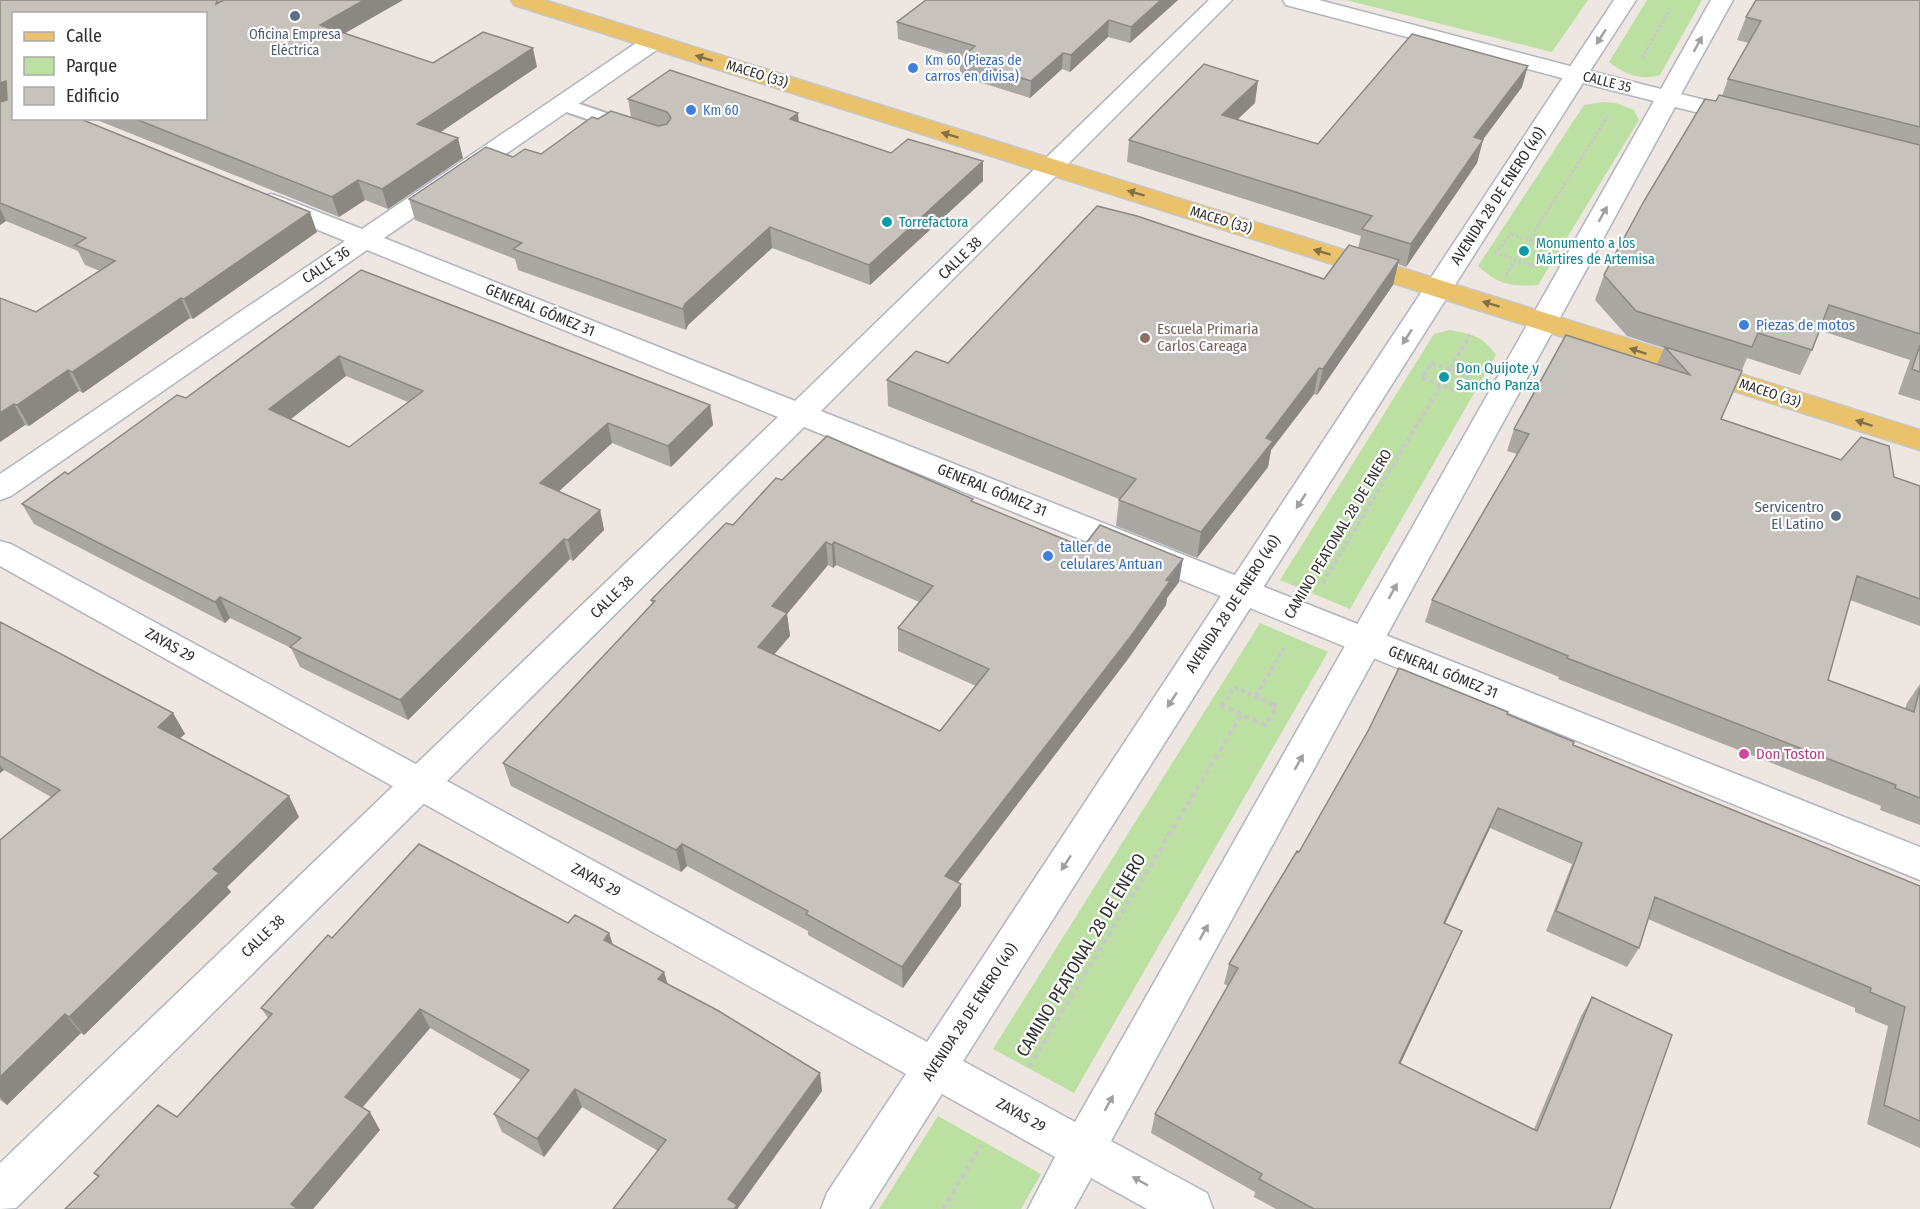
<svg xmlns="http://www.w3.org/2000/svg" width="1920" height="1209" viewBox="0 0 1920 1209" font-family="'Fira Sans Condensed',sans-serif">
	<rect width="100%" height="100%" fill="#eee7e1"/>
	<!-- green -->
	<path fill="#bce0a2" d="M1346 0H1588L1552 52Z
		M1647 0H1702L1660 75C1641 81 1624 74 1609 62Z
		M1603 102 1616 103 1634 110 1639 120 1538 285C1511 287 1497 284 1478 266L1584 105Z
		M1450 330C1472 334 1483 336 1496 355L1350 609 1280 580 1434 334Z
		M1260 623 1328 652 1074 1093 993 1049Z
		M938 1116 1041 1174 1021 1209H879Z"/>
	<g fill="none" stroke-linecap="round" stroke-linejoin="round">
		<!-- lane casing -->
		<g stroke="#b1b4bd" stroke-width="4">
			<path id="lane" d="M562 98 644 126 647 130 644 134 637 136 555 108 552 104 555 100Z"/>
		</g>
		<!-- street casing -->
		<g stroke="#b1b4bd" stroke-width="3">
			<path id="street" d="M1209 0H1232L821 411 1920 847V880L804 427 16 1208 0 1209V1163L778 417 367 250 11 496 0 500V474L345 241 262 207 258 202 262 197 271 194 280 197 362 229 645 37 653 35 661 37 664 42 661 47 384 238 795 401Z
				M1283 0H1319L1585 70 1588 75 1585 80 1577 82 1286 5Z"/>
		</g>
		<!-- secondary casing -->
		<g stroke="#b1b4bd" stroke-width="3">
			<path id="secondary" d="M1614 0H1636L1590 71 1661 89 1711 0H1733L1681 94 1752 112 1756 117 1752 122 1744 124 1675 107 1111 1141 1207 1193 1213 1209H1147L1091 1178 1074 1209H1028L1055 1157 942 1094 869 1209H821L827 1193 906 1074 0 566V541L11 544 927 1042ZM1583 83 1654 101 1075 1122 963 1061Z"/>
		</g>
		<!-- primary casing -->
		<g stroke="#c8c8c8" stroke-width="3">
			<path id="primary" d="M511 0H544L1920 430V450L514 5Z"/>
		</g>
		<!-- path-far2 -->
		<path stroke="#c8c8c8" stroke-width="3" stroke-dasharray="3 2" stroke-linecap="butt" d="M1642 58 1670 9
			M1511 234 1547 246 1533 266 1496 253Z
			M1529 240 1608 116
			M1506 275 1515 260"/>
		<!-- path-far1 -->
		<path stroke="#c8c8c8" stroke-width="4" stroke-dasharray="4.5 3" stroke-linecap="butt" d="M1432 363 1468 376 1458 391 1422 378Z
			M1450 369 1470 335
			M1323 583 1441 385
			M1256 696 1284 648
			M1222 706 1234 687 1276 706"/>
		<!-- path -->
		<path stroke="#c8c8c8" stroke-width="4.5" stroke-dasharray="5 4" stroke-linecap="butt" d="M1223 704 1222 706 1265 725 1277 706 1273 704
			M1029 1067 1242 714
			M943 1209 981 1145"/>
		<!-- lane -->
		<use href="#lane" fill="#fff" fill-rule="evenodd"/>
		<!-- street -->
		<use href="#street" fill="#fff" fill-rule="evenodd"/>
		<!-- secondary -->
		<use href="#secondary" fill="#fff" fill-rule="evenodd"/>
		<!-- primary -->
		<use href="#primary" fill="#e9c26b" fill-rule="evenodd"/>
	</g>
	<!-- wall -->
	<path fill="#aba7a2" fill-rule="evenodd" d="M0 0H403L345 33 433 63 537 67 440 132 463 158 388 209 365 200 339 217 92 118H206L14 14V118L317 232 193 319 190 318 83 393 79 391 29 426 25 425 0 442 36 312 100 271 85 265 78 251 6 221 0 225Z
		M926 0H1178L1130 43 1108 37 1070 72 1062 69 1030 98 960 76V58L898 39 897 22Z
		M1920 0V401L1898 394 1910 360 1819 330 1812 350 1800 375 1747 358 1721 419 1920 486V626L1850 600 1828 680 1905 709 1907 703 1920 684V825L1880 810 1881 806 1558 679 1559 677 1425 622 1432 600 1517 454 1507 451 1514 429 1657 365 1664 348 1627 336 1595 300 1604 275 1716 101 1722 96 1728 79 1749 43 1737 40 1746 17Z
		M1522 87 1482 140H1483L1477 163 1406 267 1398 264 1393 285 1317 395 1314 394 1271 450 1268 467 1197 558 1116 526 1119 499 888 406 887 380 948 363 1324 279 1358 248 1361 236 1127 162 1129 140 1255 103 1237 119 1318 144Z
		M628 99 799 122 891 153 983 161V181L870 285 772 248 688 325 686 330 518 270 515 259 415 220 409 199 513 157 541 154 598 119 631 117Z
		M361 270 710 405 713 425 671 467 612 443 559 491 600 510 604 530 573 561 570 559 408 720 300 667 291 648 230 618 225 623 34 524 22 504 186 398ZM346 376 408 402 349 447 291 419Z
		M782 480 973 502 1083 547 1179 582 1167 598 1166 605 1128 659 957 882 961 884V906L903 988 808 935V931L687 866 681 872 511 786 503 763 652 604 651 600ZM828 565 833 568 836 565 919 602 898 628V651L976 686 940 731 774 654 790 636 787 614Z
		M0 622 173 713 185 734 180 738 289 796 299 817 227 887 231 892 84 1035 81 1033 7 1105 0 1100V840L51 797 4 770 0 773Z
		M1507 714 1573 745 1920 886V1148L1867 1124 1888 1026 1855 1012V1008L1648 919 1639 948 1627 967 1546 931 1572 864 1490 828 1445 923 1453 951 1400 1064 1534 1129 1581 1016 1592 997 1610 1209H1276L1254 1197 1255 1192 1151 1133 1155 1114 1228 986 1224 984 1229 964 1299 852 1368 731Z
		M568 923 609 933 613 945 664 972 668 984 820 1073 822 1091 738 1208V1209H613L658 1151 582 1107 544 1157 502 1132 494 1114 521 1080 430 1028 362 1107 380 1130 313 1209H65L98 1177 94 1173 177 1117 268 1018 261 1008 332 938Z"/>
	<!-- shaded-wall -->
	<path fill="#8b8884" d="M364 0H403L326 44 320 25Z
		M1161 0H1178L1130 43 1131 27Z
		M1109 20 1108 37 1070 72 1071 55Z
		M533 48 537 67 423 144 417 124Z
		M1063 53 1062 69 1030 98 1031 81Z
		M1528 66 1522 87 1468 160 1474 137Z
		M6 81 14 96 0 105V83Z
		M1258 81 1255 103 1219 137 1222 115Z
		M798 113 800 133 790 119Z
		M458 138 463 158 388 209 382 189Z
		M1483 140 1477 163 1406 267 1411 244Z
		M983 161V181L870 285 869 265Z
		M358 180 365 200 339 217 332 197Z
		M0 208 6 221 0 225Z
		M310 212 317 232 193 319 184 299Z
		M770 227 772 248 688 325 686 330 683 309 685 304Z
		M1399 260 1393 285 1317 395 1323 369Z
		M181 298 190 318 83 393 72 372Z
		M339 356 346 376 278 429 269 409Z
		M1319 368 1314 394 1271 450 1268 467 1197 558 1201 532 1266 438Z
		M68 370 79 391 29 426 17 405Z
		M14 404 25 425 0 442V413Z
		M710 405 713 425 671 467 668 446Z
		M608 423 612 443 546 503 540 483Z
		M600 510 604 530 573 561 568 540Z
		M564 539 570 559 408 720 400 700Z
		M826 542 828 565 787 614 790 636 761 670 758 647 772 606Z
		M834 542 836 565 833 568 832 545Z
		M1183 559 1179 582 1167 598 1166 605 1128 659 946 898 945 876Z
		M220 597 230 618 225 623 215 602Z
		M173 713 185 734 170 747 158 727Z
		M0 765 4 770 0 773Z
		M289 796 299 817 227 887 231 892 84 1035 69 1017 213 869Z
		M1498 808 1490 828 1436 943 1444 923Z
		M682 844 687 866 681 872 676 850Z
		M961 884V906L903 988 902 967Z
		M1462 931 1453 951 1392 1082 1399 1063Z
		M609 933 615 952 604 940Z
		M664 972 669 991 658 979Z
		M420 1009 430 1028 356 1115 345 1097Z
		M65 1014 81 1033 7 1105 0 1097V1077Z
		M820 1073 822 1091 738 1208V1209H730L728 1199Z
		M575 1089 582 1107 544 1157 537 1139Z
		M370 1112 380 1130 313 1209H295L291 1204Z"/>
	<!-- building -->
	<path fill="#c7c2bc" stroke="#8b8884" stroke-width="1.5" fill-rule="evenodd" d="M0 0H217L216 4 224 0H364L320 25 433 63 483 32 533 48 417 124 458 138 382 189 358 180 332 197 133 118H206V14H14V118H78L310 212 184 299 181 298 72 372 68 370 17 405 14 404 0 413V298L36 312 115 261 75 245 86 238 0 203V102L7 100 6 81 0 83Z
		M926 0H1161L1131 27 1109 20 1071 55 1063 53 1031 81 960 59 975 46 897 22Z
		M1756 0H1920V127L1728 79 1761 21 1746 17Z
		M1412 34 1528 66 1474 137 1483 140 1411 244 1362 229 1372 216 1129 140 1204 64 1258 81 1222 115 1318 144Z
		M670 70 798 113 790 119 891 153 908 139 983 161 869 265 770 227 685 304 683 309 513 249 522 243 409 199 486 147 513 157 525 149 541 154 592 117 598 119 611 111 658 126 667 124 671 118 667 112 628 99Z
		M1719 95 1920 145V334L1829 305 1812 350 1758 333 1752 347 1636 311 1604 275 1644 201 1705 99 1716 101Z
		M1097 206 1137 216 1324 279 1349 245 1399 260 1323 369 1319 368 1266 438 1273 441 1201 532 1119 500 1136 479 887 380 916 351 948 363Z
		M361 270 710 405 668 446 608 423 540 483 600 510 568 540 564 539 400 700 290 647 301 638 220 597 215 602 22 504 65 472 68 474 177 395 186 398ZM339 356 423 391 349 447 269 409Z
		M1566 335 1690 375 1665 347 1742 371 1721 419 1841 460 1861 437 1889 446 1894 477 1920 486V599L1857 576 1828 680 1914 712 1920 688V798L1895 788 1896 785 1567 658 1568 656 1432 600 1529 434 1514 429Z
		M1920 345V372L1912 369Z
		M827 436 973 499 971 501 1083 547 1100 525 1183 559 1166 580 1170 581 1131 636 945 876 961 884 902 967 806 914 808 911 682 844 676 850 503 763 655 601 651 600 726 523 733 525 776 478 782 480ZM826 542 832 545 834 542 933 586 898 628 989 669 940 731 758 647 787 613 772 606Z
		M0 622 173 713 158 727 289 796 213 869 219 873 69 1017 65 1014 0 1077V840L60 790 0 756Z
		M1399 668 1508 712 1507 714 1574 742 1573 745 1920 886V1121L1884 1105 1905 1007 1870 992 1871 988 1655 897 1639 948 1556 911 1582 843 1498 808 1444 923 1462 931 1399 1063 1537 1131 1592 997 1672 1035 1610 1209H1314L1259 1179 1262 1174 1155 1114 1238 968 1229 964 1297 851 1299 852 1368 731Z
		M419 844 568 923 575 915 609 933 604 940 664 972 658 979 717 1010 820 1073 728 1199 737 1205 734 1209H613L666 1140 575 1089 537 1139 494 1114 529 1070 420 1009 345 1097 370 1112 291 1204 298 1209H65L99 1176 94 1173 158 1105 177 1117 272 1014 261 1008 328 935 332 938Z"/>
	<!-- one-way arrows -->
	<defs><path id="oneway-solid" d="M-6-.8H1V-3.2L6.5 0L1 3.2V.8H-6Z" transform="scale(1.5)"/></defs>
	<g fill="#a0a0a0">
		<use href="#oneway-solid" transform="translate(1601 37) rotate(123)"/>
		<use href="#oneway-solid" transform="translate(1698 44) rotate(-61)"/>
		<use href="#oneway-solid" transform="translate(1603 214) rotate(-61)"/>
		<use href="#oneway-solid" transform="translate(1407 337) rotate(123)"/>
		<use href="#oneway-solid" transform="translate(1301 501) rotate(123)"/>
		<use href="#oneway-solid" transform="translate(1393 591) rotate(-61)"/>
		<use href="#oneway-solid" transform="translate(1172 700) rotate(123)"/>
		<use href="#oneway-solid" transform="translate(1299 762) rotate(-61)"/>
		<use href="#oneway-solid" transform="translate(1066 863) rotate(123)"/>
		<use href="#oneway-solid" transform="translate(1204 932) rotate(-61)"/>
		<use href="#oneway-solid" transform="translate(1109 1103) rotate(-61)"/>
		<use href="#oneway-solid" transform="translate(1140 1181) rotate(-151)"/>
	</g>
	<g fill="#827049">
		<use href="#oneway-solid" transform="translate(704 58) rotate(-163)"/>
		<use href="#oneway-solid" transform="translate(950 135) rotate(-163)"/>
		<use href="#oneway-solid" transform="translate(1136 193) rotate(-163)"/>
		<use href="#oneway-solid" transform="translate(1322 252) rotate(-163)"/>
		<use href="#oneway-solid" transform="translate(1491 304) rotate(-163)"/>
		<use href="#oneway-solid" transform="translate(1638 351) rotate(-162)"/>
		<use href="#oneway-solid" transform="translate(1864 423) rotate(-162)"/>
	</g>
	<!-- markers -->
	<g fill="#5c6f8a" stroke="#fff" stroke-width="2">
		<circle cx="295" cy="16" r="6"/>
		<circle cx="1836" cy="516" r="6"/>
	</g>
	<g fill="#3f7fe0" stroke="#fff" stroke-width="2">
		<circle cx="913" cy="68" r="6"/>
		<circle cx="691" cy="110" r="6"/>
		<circle cx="1744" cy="325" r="6"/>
		<circle cx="1048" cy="556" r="6"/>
	</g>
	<g fill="#0f9aa8" stroke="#fff" stroke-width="2">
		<circle cx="887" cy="222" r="6"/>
		<circle cx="1524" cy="251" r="6"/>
		<circle cx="1444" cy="377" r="6"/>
	</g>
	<circle fill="#8d6e63" stroke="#fff" stroke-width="2" cx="1145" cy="338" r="6"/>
	<circle fill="#d1479c" stroke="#fff" stroke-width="2" cx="1744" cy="754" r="6"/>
	<g text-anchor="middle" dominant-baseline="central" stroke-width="4.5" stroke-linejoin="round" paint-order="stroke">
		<!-- far-service labels -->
		<g font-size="14" fill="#4e5e75" stroke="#fff">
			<text x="295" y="34">Oficina Empresa<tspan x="295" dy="16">Eléctrica</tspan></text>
		</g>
		<!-- far-shop labels -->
		<g font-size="14" fill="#366cbe" stroke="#fff" text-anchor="start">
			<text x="925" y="60">Km 60 (Piezas de<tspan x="925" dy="16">carros en divisa)</tspan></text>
			<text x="703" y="110">Km 60</text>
		</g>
		<!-- far-street labels -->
		<g font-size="14" fill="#2d2d2d" stroke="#fff">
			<text transform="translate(757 74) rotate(17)">MACEO (33)</text>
			<text transform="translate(1607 82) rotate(14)">CALLE 35</text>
			<text transform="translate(1221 220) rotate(17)">MACEO (33)</text>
			<text transform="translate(1770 393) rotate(18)">MACEO (33)</text>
		</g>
		<!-- far-culture labels -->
		<g font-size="14" fill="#0d838f" stroke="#fff" text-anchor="start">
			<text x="899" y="222">Torrefactora</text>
			<text x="1536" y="243">Monumento a los<tspan x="1536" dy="16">Mártires de Artemisa</tspan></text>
		</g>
		<!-- street labels -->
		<g font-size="15" fill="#2d2d2d" stroke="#fff">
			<text transform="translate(1498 196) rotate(-57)">AVENIDA 28 DE ENERO (40)</text>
			<text transform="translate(960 258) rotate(-44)">CALLE 38</text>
			<text transform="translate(326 265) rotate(-34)">CALLE 36</text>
			<text transform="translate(540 310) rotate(22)">GENERAL GÓMEZ 31</text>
			<text transform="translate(992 490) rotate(22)">GENERAL GÓMEZ 31</text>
			<text transform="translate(1338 534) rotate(-59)">CAMINO PEATONAL 28 DE ENERO</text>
			<text transform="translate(612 597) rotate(-44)">CALLE 38</text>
			<text transform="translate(1233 604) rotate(-57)">AVENIDA 28 DE ENERO (40)</text>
			<text transform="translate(170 645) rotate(29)">ZAYAS 29</text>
			<text transform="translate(1443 672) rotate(22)">GENERAL GÓMEZ 31</text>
			<text transform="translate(596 880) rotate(29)">ZAYAS 29</text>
			<text transform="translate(263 936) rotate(-44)">CALLE 38</text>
			<text transform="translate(970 1012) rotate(-57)">AVENIDA 28 DE ENERO (40)</text>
			<text transform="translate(1021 1115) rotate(29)">ZAYAS 29</text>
		</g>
		<!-- shop labels -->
		<g font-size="15" fill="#366cbe" stroke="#fff" text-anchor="start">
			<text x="1756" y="325">Piezas de motos</text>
			<text x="1060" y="547">taller de<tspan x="1060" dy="17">celulares Antuan</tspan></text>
		</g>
		<!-- education labels -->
		<g font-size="15" fill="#785e54" stroke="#fff" text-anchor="start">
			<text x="1157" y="329">Escuela Primaria<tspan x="1157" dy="17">Carlos Careaga</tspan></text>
		</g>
		<!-- culture labels -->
		<g font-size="15" fill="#0d838f" stroke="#fff" text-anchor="start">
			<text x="1456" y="368">Don Quijote y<tspan x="1456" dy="17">Sancho Panza</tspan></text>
		</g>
		<!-- service labels -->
		<g font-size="15" fill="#4e5e75" stroke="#fff" text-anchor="end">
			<text x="1824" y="507">Servicentro<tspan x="1824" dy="17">El Latino</tspan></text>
		</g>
		<!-- hotel labels -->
		<g font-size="15" fill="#b23c85" stroke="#fff" text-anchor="start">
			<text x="1756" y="754">Don Toston</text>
		</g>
		<!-- near-street labels -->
		<g font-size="18" fill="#2d2d2d" stroke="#fff">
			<text transform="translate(1081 955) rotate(-59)">CAMINO PEATONAL 28 DE ENERO</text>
		</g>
	</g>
	<!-- legend -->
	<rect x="12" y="12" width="195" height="108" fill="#ffffff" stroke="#ababab" stroke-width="1.5"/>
	<rect x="24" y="32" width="30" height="9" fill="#e9c26b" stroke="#ababab" stroke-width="1.5"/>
	<text x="66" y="42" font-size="18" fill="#2d2d2d">Calle</text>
	<rect x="24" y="57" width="30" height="18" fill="#bce0a2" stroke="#ababab" stroke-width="1.5"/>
	<text x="66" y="72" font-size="18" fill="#2d2d2d">Parque</text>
	<rect x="24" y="87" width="30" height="18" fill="#c7c2bc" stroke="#ababab" stroke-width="1.5"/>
	<text x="66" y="102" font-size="18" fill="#2d2d2d">Edificio</text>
</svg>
